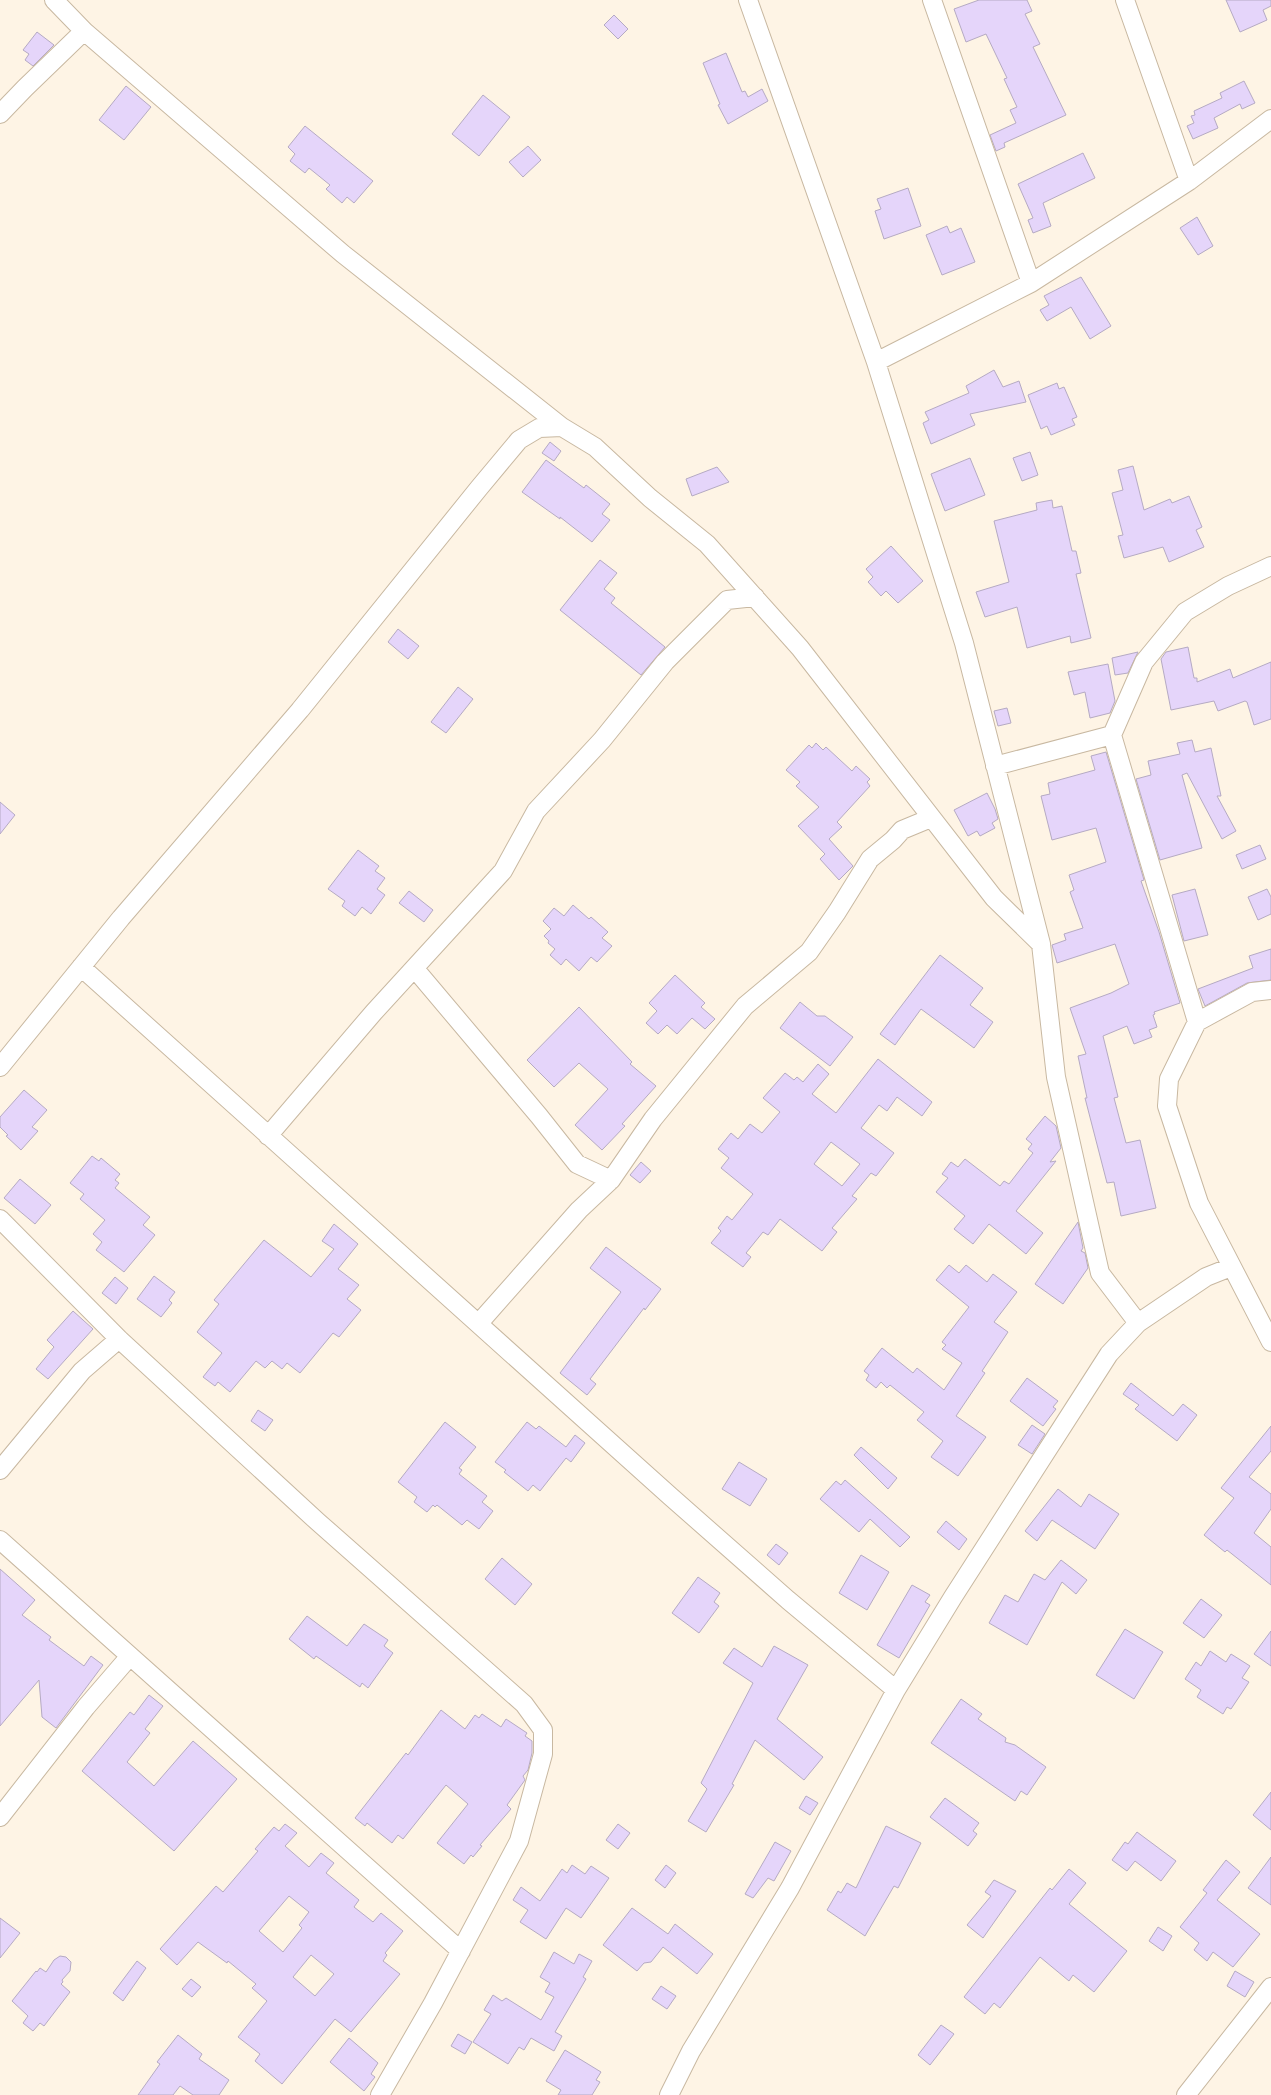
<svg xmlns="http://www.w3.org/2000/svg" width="1271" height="2095" viewBox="0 0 1271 2095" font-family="Montserrat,sans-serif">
	<rect width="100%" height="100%" fill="#fef4e5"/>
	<!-- building -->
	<path fill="#e5d5fa" stroke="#b5aac3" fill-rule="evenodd" d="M979 0H1027L1032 11 1025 14 1040 44 1033 47 1066 115 1004 143 1005 147 996 151 990 135 1016 123 1010 110 1017 107 1004 79 1007 78 986 34 966 42 954 9Z
		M1226 0H1271V6L1263 10 1267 20 1240 32Z
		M614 15 628 29 618 39 604 25Z
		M37 32 54 45 33 66 25 60 29 54 23 50Z
		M726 53 742 92 745 91 748 97 762 89 768 101 728 124 718 105 720 104 703 63Z
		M1244 81 1255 103 1242 109 1240 104 1214 118 1218 128 1193 139 1187 126 1194 123 1191 116 1195 115 1194 111 1222 98 1220 93Z
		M126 86 151 107 124 140 99 120Z
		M483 95 510 117 479 156 452 134Z
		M305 126 373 181 354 203 347 197 342 203 326 189 330 185 309 168 305 173 290 161 295 154 288 147Z
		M528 146 541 160 523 177 509 162Z
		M1083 153 1095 178 1043 203 1051 226 1033 233 1028 220 1033 218 1018 184Z
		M908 188 921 226 884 239 875 211 881 209 877 199Z
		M1197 217 1213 246 1198 255 1180 228Z
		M947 226 950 233 961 228 975 262 942 275 926 235Z
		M1081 277 1111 326 1090 339 1071 307 1047 321 1040 310 1049 305 1044 296Z
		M994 370 1003 387 1019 381 1026 402 970 414 975 425 931 444 923 423 929 420 925 412 969 393 966 386Z
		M1057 383 1059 389 1064 387 1077 417 1072 419 1075 425 1051 435 1047 426 1041 429 1028 395Z
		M550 442 561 451 554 461 542 453Z
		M1030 452 1038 475 1022 481 1013 458Z
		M970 458 985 495 945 511 931 474Z
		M546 460 584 488 586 485 610 504 602 514 610 520 592 542 560 517V519L522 492Z
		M1133 466 1144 510 1170 499 1172 503 1189 496 1202 527 1196 530 1204 547 1169 562 1163 547 1124 558 1118 536 1123 535 1112 493 1123 490 1118 470Z
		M717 467 729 482 692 496 686 479Z
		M1052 500 1053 508 1062 506 1072 551H1076L1081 573 1076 574 1091 638 1071 643 1070 636 1027 648 1017 607 985 617 976 592 1009 582 994 521 1037 510 1036 503Z
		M891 546 923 581 898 603 886 591 881 596 868 582 873 577 866 569Z
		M600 560 617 573 604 589 615 598 611 603 665 647 641 675 560 610Z
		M398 629 419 646 408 659 388 642Z
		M1188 647 1194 678H1197V682L1230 669 1233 678 1271 662V719L1254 725 1247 702 1245 701 1218 711 1214 701 1171 710 1161 659 1166 652Z
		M1138 652 1128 673 1115 675 1112 658Z
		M1108 664 1115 701 1110 713 1090 718 1085 692 1074 695 1068 672Z
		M458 687 473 699 446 733 431 722Z
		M1007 708 1011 723 998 726 994 711Z
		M1192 740 1195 752 1211 748 1221 796H1217L1236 831 1222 839 1187 773 1182 775 1202 848 1160 860 1136 779 1151 775 1148 761 1180 754 1177 743Z
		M816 743 823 750 826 747 852 771 856 766 870 779 867 782 870 786 837 822 842 827 829 839 853 866 839 880 820 859 825 854 798 826 819 807 796 786 800 782 786 770 809 745 812 748Z
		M1106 752 1144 880 1141 881 1159 932 1180 1003 1154 1012 1155 1014 1153 1015 1157 1027 1149 1030 1152 1037 1134 1044 1127 1026 1103 1036 1118 1097 1114 1098 1126 1143 1140 1140 1156 1208 1121 1216 1114 1182 1107 1183 1085 1098H1087L1078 1056 1086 1054 1070 1008 1111 993 1129 984 1115 944 1057 963 1052 945 1066 940 1064 934 1083 928 1070 892 1074 890 1069 875 1106 862 1096 828 1052 840 1041 796 1050 794 1048 783 1095 770 1091 756Z
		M987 793 995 809 998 819 992 823 995 828 980 836 977 831 968 836 954 810Z
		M0 802 15 815 0 834Z
		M1260 845 1266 859 1242 869 1236 855Z
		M358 850 379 866 375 871 385 878 377 889 385 895 371 914 362 907 355 916 342 906 345 901 328 889Z
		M1195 889 1208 935 1184 941 1172 895Z
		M1267 889 1271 897V914L1258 920 1248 897Z
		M409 891 433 910 424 922 399 903Z
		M573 905 589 919 591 917 608 932 602 938 612 946 597 962 591 957 579 971 566 959 561 965 550 955 555 949 548 943 549 941 544 936 551 929 543 921 554 908 564 916Z
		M1271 949V980L1247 983 1205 1006 1198 989 1253 968 1249 956Z
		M940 955 983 988 970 1005 993 1022 974 1048 921 1009 895 1045 880 1034Z
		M675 975 705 1003 701 1007 715 1019 705 1029 692 1018 677 1034 667 1025 658 1034 646 1023 657 1011 649 1003Z
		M800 1002 817 1016H825L853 1037 830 1066 780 1028Z
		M579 1007 632 1062 630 1064 656 1086 622 1124 625 1126 602 1150 575 1125 608 1089 579 1063 554 1087 527 1060Z
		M878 1059 932 1102 922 1116 897 1097 887 1111 879 1105 861 1128 894 1153 876 1176 871 1173 852 1196 857 1199 832 1228 837 1232 822 1251 780 1219 768 1235 763 1232 746 1253 751 1257 743 1267 711 1243 721 1231 718 1228 727 1216 732 1220 753 1194 721 1168 729 1158 718 1149 731 1133 738 1139 750 1124 762 1133 780 1112 763 1098 785 1073 794 1080 797 1077 803 1082 818 1064 829 1074 812 1094 836 1113ZM831 1142 860 1164 842 1186 814 1164Z
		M24 1090 47 1110 32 1127 38 1131 21 1150 6 1136 8 1135 0 1127V1117Z
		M1045 1116 1056 1126 1061 1148 1050 1162 1056 1161 1016 1211 1043 1233 1026 1254 989 1224 973 1244 954 1229 965 1216 936 1192 948 1178 942 1174 951 1162 958 1167 965 1159 1000 1186 1004 1181 1009 1184 1033 1153 1028 1149 1032 1144 1026 1139Z
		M92 1156 99 1161 101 1158 120 1174 115 1180 119 1183 115 1188 150 1217 143 1225 155 1235 124 1272 96 1250 102 1242 93 1234 105 1220 80 1199 84 1194 70 1183Z
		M641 1162 651 1171 640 1183 630 1175Z
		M20 1179 51 1205 35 1224 4 1198Z
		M1078 1222 1083 1248 1081 1251 1085 1253 1088 1268 1063 1304 1035 1284Z
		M334 1224 358 1244 338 1269 359 1285 347 1299 361 1310 339 1337 333 1333 300 1373 287 1363 282 1369 272 1361 265 1368 256 1361 230 1392 218 1382 215 1386 203 1377 222 1353 197 1332 219 1304 214 1300 264 1240 311 1277 334 1249 322 1241Z
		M606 1247 661 1289 645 1310 644 1308 590 1379 596 1384 587 1395 560 1373 621 1292 590 1268Z
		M949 1265 959 1273 966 1265 987 1282 993 1274 1017 1292 994 1322 1008 1332 982 1371 985 1373 956 1416 986 1437 958 1476 931 1457 943 1441 917 1420 924 1412 890 1385 887 1388 881 1382 876 1388 866 1380 869 1375 864 1371 882 1348 913 1373 917 1368 944 1390 962 1363 942 1349 946 1345 942 1342 969 1307 936 1280Z
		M154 1276 175 1292 169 1300 172 1303 161 1317 137 1299Z
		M115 1277 128 1288 116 1304 102 1293Z
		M73 1311 93 1329 48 1379 36 1369 54 1347 47 1340Z
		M1027 1378 1058 1401 1053 1407 1056 1409 1043 1426 1010 1401Z
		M1131 1383 1173 1416 1183 1404 1197 1415 1177 1441 1135 1409 1139 1405 1123 1394Z
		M258 1410 273 1420 265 1431 251 1421Z
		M445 1422 476 1447 459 1468 462 1470 459 1474 487 1496 482 1502 493 1511 479 1529 467 1520 462 1525 437 1505 435 1507 433 1505 427 1512 414 1502 417 1497 398 1482Z
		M527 1422 536 1429 539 1426 566 1447 575 1435 585 1443 571 1462 566 1458 540 1491 533 1485 528 1491 504 1472 506 1470 495 1462Z
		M1032 1425 1045 1434 1032 1454 1018 1445Z
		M1271 1426V1451L1249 1477 1271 1494V1509L1254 1533 1271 1547V1585L1227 1550 1225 1552 1204 1535 1234 1498 1221 1488Z
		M861 1447 897 1478 888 1489 854 1455Z
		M739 1462 767 1479 750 1506 722 1489Z
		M845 1480 910 1537 900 1547 870 1519 859 1532 820 1499 836 1481 841 1485Z
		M1058 1489 1081 1507 1089 1494 1119 1514 1095 1549 1052 1520 1037 1541 1025 1531Z
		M946 1521 967 1539 959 1550 937 1532Z
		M776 1544 788 1553 779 1565 767 1555Z
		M861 1555 889 1572 867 1610 839 1593Z
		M502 1558 532 1584 515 1605 485 1579Z
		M1061 1560 1087 1580 1076 1594 1062 1582 1027 1645 989 1623 1005 1595 1018 1602 1034 1574 1045 1580Z
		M0 1569 35 1600 22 1615 51 1637 49 1640 84 1666 91 1656 103 1665 56 1728 42 1717 39 1680 0 1726Z
		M698 1577 720 1593 714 1602 719 1606 699 1633 672 1613Z
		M912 1585 930 1595 925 1602 930 1605 899 1658 877 1645Z
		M1201 1599 1222 1615 1204 1638 1183 1623Z
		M307 1616 347 1646 364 1624 388 1640 384 1646 393 1653 368 1688 362 1683 360 1687 316 1656 314 1659 289 1639Z
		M1125 1629 1163 1652 1134 1699 1096 1675Z
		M1271 1631V1666L1254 1654Z
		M774 1646 808 1665 777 1719 823 1757 804 1780 755 1740 732 1784 734 1785 706 1832 688 1821 707 1789 701 1783 753 1683 723 1663 734 1648 762 1667Z
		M1210 1651 1226 1662 1231 1654 1250 1666 1242 1678 1249 1682 1231 1709 1227 1707 1223 1714 1197 1697 1201 1690 1185 1679 1196 1662 1201 1666Z
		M149 1695 163 1706 145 1729 150 1733 127 1762 154 1786 193 1741 237 1779 174 1851 82 1771 130 1712 134 1715Z
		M961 1699 982 1714 978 1719 1006 1738 1005 1742 1015 1745 1046 1767 1027 1795 1021 1791 1015 1801 931 1743Z
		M441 1710 465 1729 475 1715 479 1718 482 1714 501 1727 506 1719 527 1733 525 1736 532 1741V1753L528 1770 523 1776 525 1780 507 1805 511 1809 480 1845 482 1846 473 1857 471 1855 464 1864 437 1843 468 1804 446 1785 403 1839 398 1835 392 1843 367 1823 365 1826 355 1818 406 1753 408 1755Z
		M1271 1792V1830L1253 1815Z
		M806 1796 818 1803 810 1815 799 1808Z
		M945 1798 979 1823 973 1831 977 1834 968 1846 930 1817Z
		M285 1824 297 1833 285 1846 309 1867 321 1853 334 1863 326 1873 359 1900 354 1907 373 1922 381 1913 403 1931 385 1953 387 1955 383 1961 400 1974 351 2032 335 2019 282 2084 255 2061 260 2054 238 2037 267 2001 252 1988 256 1984 228 1961 227 1963 198 1942 177 1965 160 1949 216 1886 223 1892 258 1851 255 1849 274 1827 279 1831ZM289 1896 309 1912 299 1925 302 1928 283 1952 259 1931ZM311 1955 334 1974 315 1996 293 1977Z
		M618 1824 630 1833 618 1849 606 1840Z
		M886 1826 921 1843 898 1888 894 1886 865 1936 827 1910 838 1891 841 1893 847 1883 856 1888Z
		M1137 1832 1176 1861 1161 1881 1135 1861 1127 1871 1112 1860 1125 1842 1128 1844Z
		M775 1842 791 1851 774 1881 768 1878 753 1898 745 1894Z
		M1271 1857V1905L1248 1888Z
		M1226 1860 1240 1872 1217 1900 1260 1934 1233 1967 1213 1952 1207 1961 1194 1950 1199 1943 1180 1927 1207 1893 1203 1890Z
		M572 1865 585 1874 591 1866 609 1878 581 1918 566 1908 546 1939 520 1922 528 1910 513 1900 521 1887 540 1901 562 1869 567 1873Z
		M666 1865 676 1873 665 1888 655 1880Z
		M1069 1869 1086 1883 1069 1904 1127 1951 1094 1992 1073 1975 1069 1981 1040 1957 1000 2008 994 2003 985 2014 964 1997 1050 1888 1052 1890Z
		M994 1880 1016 1891 983 1938 967 1925 991 1896 985 1892Z
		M632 1908 668 1934 675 1924 713 1954 697 1974 663 1947 651 1962 644 1963 637 1971 603 1945Z
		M0 1918 20 1933 0 1958Z
		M1158 1927 1172 1936 1163 1951 1149 1941Z
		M554 1952 574 1964 579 1954 592 1961 583 1977 586 1979 555 2032 562 2036 554 2051 531 2038 524 2050 519 2047 508 2064 473 2042 491 2014 484 2010 493 1995 502 2001 506 1998 541 2020 554 1997 545 1992 550 1983 540 1977Z
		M60 1956 66 1957 71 1962 70 1971 62 1980 63 1982 61 1984 70 1992 44 2026 40 2023 33 2031 23 2023 28 2016 12 2001 36 1971 37 1972 40 1968 46 1972 54 1960Z
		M137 1961 146 1968 123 2001 113 1993Z
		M1235 1971 1254 1982 1245 1997 1227 1986Z
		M191 1979 201 1987 192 1997 182 1989Z
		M661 1986 676 1996 667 2009 652 1999Z
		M941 2025 954 2034 930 2065 918 2055Z
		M458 2034 472 2042 465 2054 451 2046Z
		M178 2035 202 2054 199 2059 229 2080 219 2095H193L180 2086 173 2095H138L160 2064 157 2062Z
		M349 2038 378 2063 371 2074 375 2077 364 2091 330 2062Z
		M565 2050 601 2072 596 2080 600 2082 592 2095H558L561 2090 546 2081Z"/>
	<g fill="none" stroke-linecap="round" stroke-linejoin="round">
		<!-- street casing -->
		<g stroke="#c8b8a1" stroke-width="20">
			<path id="street" d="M54 0 84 31 343 254 562 427
				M748 0 876 362
				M932 0 1031 283
				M1125 0 1189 181
				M0 114 25 88 84 31
				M1112 735 1144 662 1185 612 1228 586 1271 566
				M995 766 1112 735 1197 1022
				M81 967 670 1496 788 1600 896 1690
				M415 969 539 1116 577 1164 611 1180
				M1271 990 1252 992 1197 1022 1169 1079 1167 1106 1199 1203 1271 1342
				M0 1067 121 918 300 710 479 488 519 440 539 428 562 427 595 447 650 498 707 544 800 648 994 898 1041 944
				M268 1136 374 1012 503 871 536 811 602 740 665 662 727 600 755 597
				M0 1219 119 1339 318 1522 524 1704 543 1730V1754L519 1841 433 2003 380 2095
				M479 1323 579 1210 611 1180 653 1119 745 1006 809 952 837 912 870 859 893 840 902 830 931 818
				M1138 1323 1100 1273 1056 1077 1041 944 964 643 876 362 1031 283 1189 181 1271 119
				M0 1470 82 1371 119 1339
				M0 1540 461 1951
				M0 1817 86 1707 130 1656
				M669 2095 691 2051 790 1888 896 1690 953 1597 1109 1354 1138 1323 1206 1277 1231 1267
				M1186 2095 1271 1987"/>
		</g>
		<!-- street -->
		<use href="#street" stroke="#fff" stroke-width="18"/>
	</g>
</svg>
